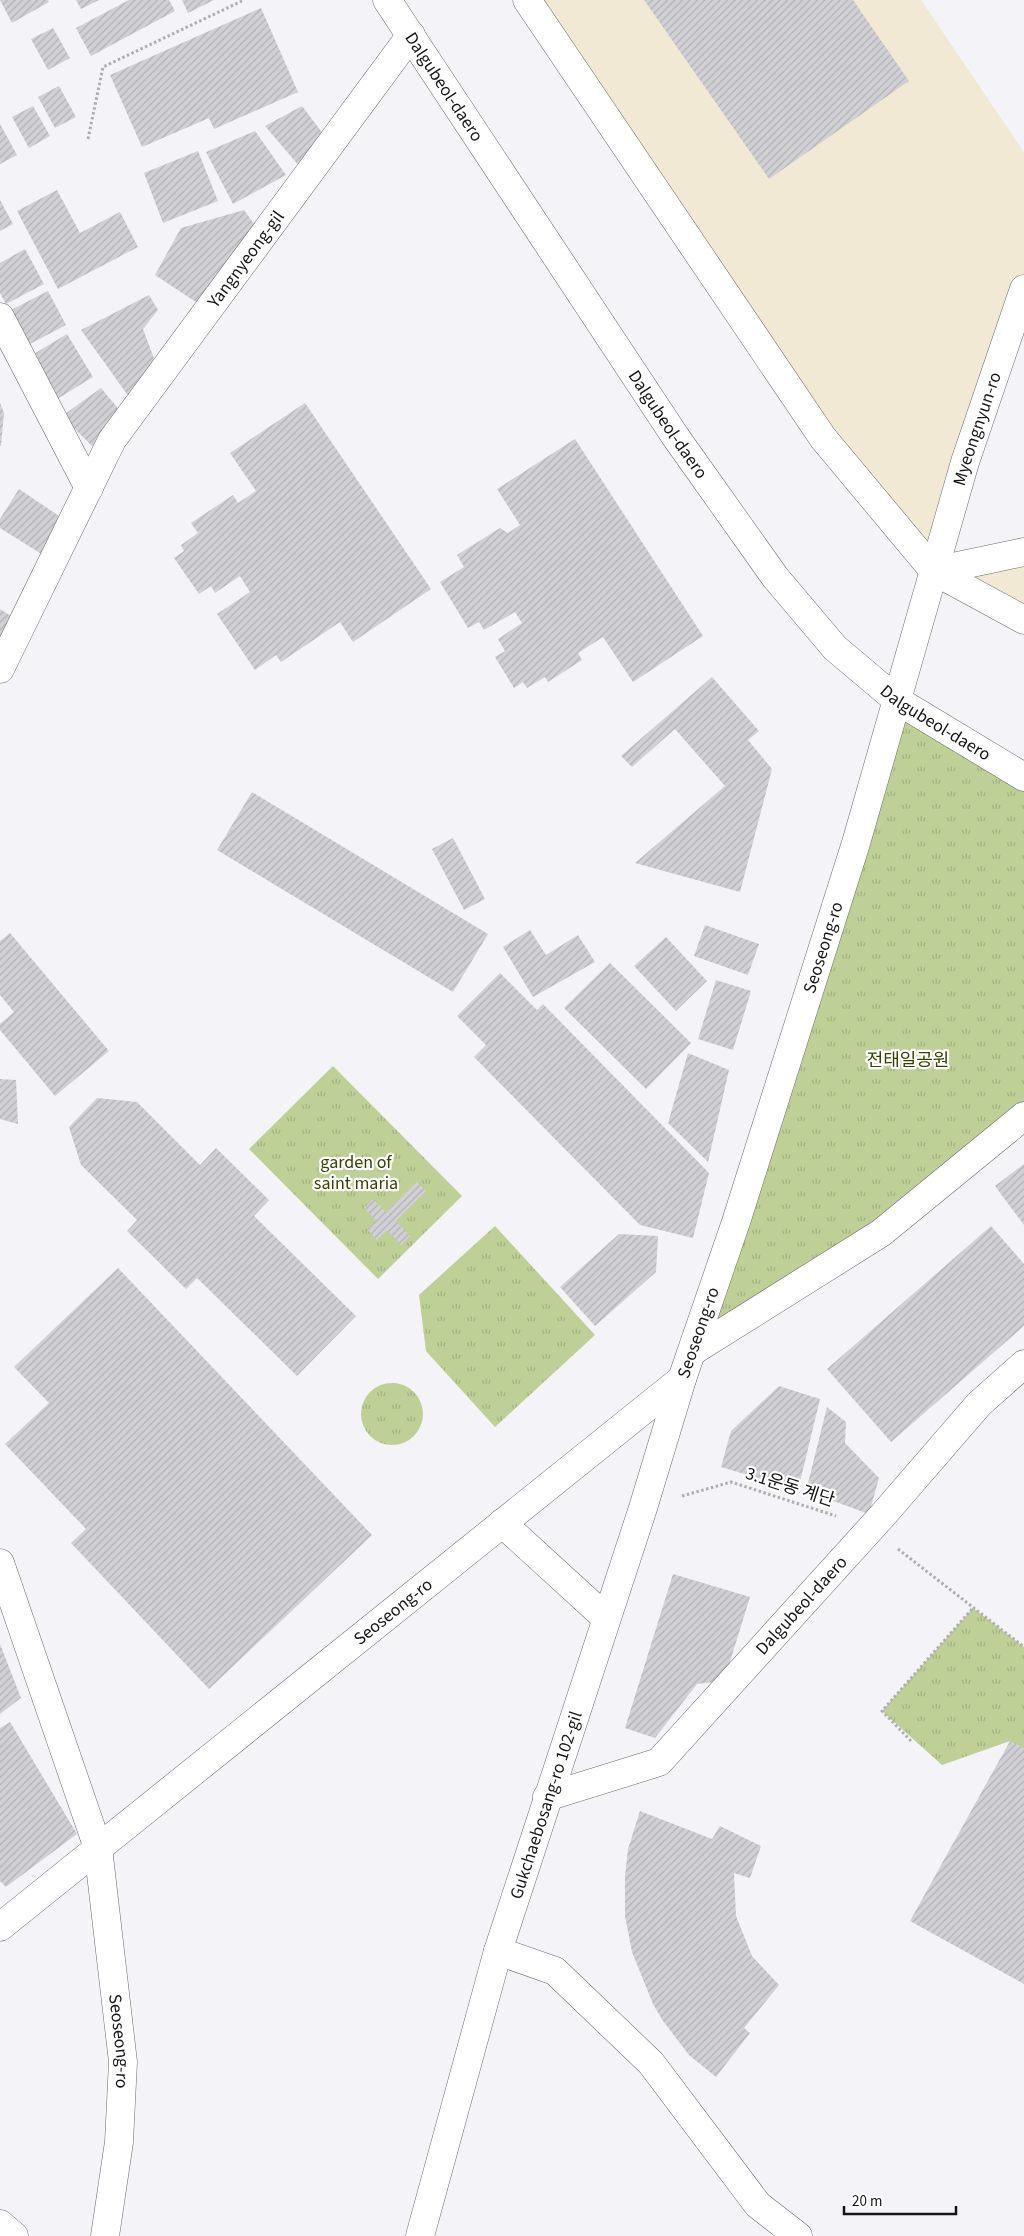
<svg xmlns="http://www.w3.org/2000/svg" width="1024" height="2236" viewBox="0 0 1024 2236" font-family="'Source Sans 3','Noto Sans KR',sans-serif">
	<defs>
		<pattern id="park-tufts" width="24" height="20" patternUnits="userSpaceOnUse" patternTransform="scale(1.25)"><rect width="24" height="20" fill="#bed095"/><path d="M3 7l-1-3M5 7V3M7 7l1-3M15 17l-1-3M17 17v-4M19 17l1-3" fill="none" stroke="#a3b280"/></pattern>
		<pattern id="building-hatch" width="6" height="6" patternUnits="userSpaceOnUse" patternTransform="scale(1.25)"><rect width="6" height="6" fill="#d0d0d5"/><path d="M-1 1l2-2M0 6l6-6M5 7l2-2" fill="none" stroke="#b2b2b6"/></pattern>
	</defs>
	<rect width="100%" height="100%" fill="#f3f3f8"/>
	<!-- commercial -->
	<path fill="#f2e9d4" d="M528 0H921L1024 152V294L935 571 1024 550V610L934 571Z"/>
	<!-- park -->
	<path fill="url(#park-tufts)" d="M898 701 1024 777V1116L693 1351Z
		M333 1066 462 1196 378 1279 249 1149Z
		M495 1226 595 1335 495 1427 426 1351 419 1295Z
		M361 1414a31 31 0 1 1 62 0a31 31 0 1 1-62 0Z
		M973 1608 1024 1647V1749L1010 1741 942 1765 882 1711Z"/>
	<!-- building -->
	<path fill="url(#building-hatch)" d="M0 0H48L49 2 12 23Z
		M76 0H99L81 9Z
		M129 0H169L175 11 91 56 76 28Z
		M182 0H214L188 13Z
		M644 0H853L909 81 769 179Z
		M261 8 298 92 214 129 209 118 142 147 110 75Z
		M53 28 70 58 48 70 31 39Z
		M59 86 76 117 55 128 38 97Z
		M33 106 50 136 29 148 12 117Z
		M302 106 324 135 300 167 265 126Z
		M0 124 17 155 0 164Z
		M255 131 286 175 233 204 206 152Z
		M198 151 218 201 163 223 144 173Z
		M57 190 80 233 120 212 138 247 58 289 17 211Z
		M0 200 13 224 0 231Z
		M244 210 257 228 202 306 155 275 181 228Z
		M25 249 44 284 6 304 0 293V263Z
		M48 291 66 325 28 345 9 311Z
		M149 295 158 310 143 329 156 364 129 397 81 330Z
		M67 334 93 377 54 401 27 358Z
		M101 388 122 413 95 449 62 416Z
		M0 403 4 413 1 446H0Z
		M305 403 431 589 353 642 340 622 281 662 276 655 255 670 217 614 250 592 240 576 215 593 211 586 199 594 174 558 184 551 181 545 198 533 191 523 233 495 238 503 256 491 230 453Z
		M575 439 703 636 633 682 603 637 578 653 582 660 548 682 545 677 527 688 523 682 514 688 495 657 505 651 498 639 522 623 515 612 484 630 479 622 468 628 440 582 464 567 457 555 500 528 508 533 520 525 497 489Z
		M19 489 65 520 43 555 0 528V519Z
		M0 609 16 619 0 644Z
		M712 677 759 731 748 740 772 769 740 892 635 863 725 786 675 729 632 767 621 756Z
		M252 792 488 934 453 992 217 850Z
		M453 838 485 899 464 910 432 849Z
		M705 925 759 944 748 975 694 956Z
		M530 930 546 955 578 935 595 962 533 997 503 947Z
		M10 933 109 1051 55 1096 0 1030V1024L14 1012 0 995V941Z
		M666 937 707 981 676 1011 634 966Z
		M610 963 691 1043 646 1089 564 1008Z
		M500 973 537 1010 543 1004 709 1173 693 1238 640 1225 474 1057 486 1045 457 1016Z
		M716 980 751 991 733 1050 698 1039Z
		M688 1053 729 1070 708 1162 668 1123Z
		M0 1079 16 1080 18 1124 0 1119Z
		M97 1098 137 1102 200 1165 216 1148 269 1200 254 1216 356 1316 297 1376 197 1278 186 1289 127 1231 137 1220 81 1165 69 1127Z
		M1024 1164V1225L995 1186Z
		M417 1182 426 1191 396 1221 410 1236 401 1245 387 1230 377 1240 367 1229 376 1220 364 1208 373 1199 386 1212Z
		M991 1226 1024 1264V1326L891 1442 827 1369Z
		M619 1234 658 1236 656 1272 595 1326 560 1287Z
		M118 1268 372 1535 209 1689 71 1543 86 1529 5 1444 49 1403 14 1367Z
		M779 1386 820 1399 798 1490 721 1467 731 1431Z
		M827 1407 846 1422 845 1443 879 1478 869 1514 806 1491Z
		M673 1574 750 1597 724 1681 697 1684 655 1738 625 1728Z
		M0 1644 21 1698 0 1714Z
		M10 1722 77 1834 6 1887 0 1881V1728Z
		M1010 1741 1024 1749V1984L910 1921Z
		M640 1811 712 1839 720 1826 761 1846 750 1878 734 1873 736 1916 752 1956 779 1985 744 2028 750 2033 716 2077 689 2055 663 2021 653 2004 632 1952 625 1916V1876L628 1849Z"/>
	<g fill="none" stroke-linecap="round" stroke-linejoin="round">
		<!-- street casing -->
		<g stroke="#6a6b6f" stroke-width="29">
			<g id="street">
				<path d="M0 317 89 488"/>
				<path id="s1" d="M0 669 112 440 411 35"/>
				<path d="M502 1523 606 1618"/>
				<path id="s2" d="M0 1563 98 1848 123 2062 119 2142 105 2236"/>
				<path id="s3" d="M547 1797 659 1762 883 1515 979 1404 1024 1364"/>
				<path d="M498 1951 555 1971 651 2063 758 2205 798 2236"/>
				<path d="M0 2224 14 2236"/>
			</g>
		</g>
		<!-- secondary casing -->
		<g stroke="#6a6b6f" stroke-width="29">
			<g id="secondary">
				<path id="s4" d="M387 0 675 436 775 577 835 648 898 701 1024 777"/>
				<path d="M527 0 823 438 934 571 1024 620"/>
				<path d="M934 571 1024 552"/>
				<path d="M693 1351 881 1233 1024 1116"/>
				<path id="s5" d="M0 1927 682 1379 736 1222 856 843 965 462 1024 289"/>
				<path id="s6" d="M420 2236 498 1951 643 1508 682 1379"/>
			</g>
		</g>
		<!-- path -->
		<path stroke="#aeaeb1" stroke-width="3" stroke-dasharray="2.5 2.5" stroke-linecap="butt" d="M88 139 103 67 244 0
			M682 1496 731 1482 836 1516
			M898 1549 1024 1647
			M911 1741 882 1711 973 1608"/>
		<!-- street -->
		<use href="#street" stroke="#fff" stroke-width="28"/>
		<!-- secondary -->
		<use href="#secondary" stroke="#fff" stroke-width="28"/>
	</g>
	<g text-anchor="middle" dominant-baseline="central" stroke-width="4.5" stroke-linejoin="round" paint-order="stroke">
		<!-- street labels -->
		<g font-size="18" fill="#161617" stroke="#fff">
			<text stroke="none"><textPath href="#s4" startOffset="104">Dalgubeol-daero</textPath></text>
			<text stroke="none"><textPath href="#s1" startOffset="480">Yangnyeong-gil</textPath></text>
			<text stroke="none"><textPath href="#s4" startOffset="509">Dalgubeol-daero</textPath></text>
			<text stroke="none"><textPath href="#s5" startOffset="1870">Myeongnyun-ro</textPath></text>
			<text stroke="none"><textPath href="#s4" startOffset="914">Dalgubeol-daero</textPath></text>
			<text stroke="none"><textPath href="#s5" startOffset="1329">Seoseong-ro</textPath></text>
			<text stroke="none"><textPath href="#s5" startOffset="924">Seoseong-ro</textPath></text>
			<text transform="translate(790 1487) rotate(18)">3.1운동 계단</text>
			<text stroke="none"><textPath href="#s3" startOffset="329">Dalgubeol-daero</textPath></text>
			<text stroke="none"><textPath href="#s5" startOffset="504">Seoseong-ro</textPath></text>
			<text stroke="none"><textPath href="#s6" startOffset="449">Gukchaebosang-ro 102-gil</textPath></text>
			<text stroke="none"><textPath href="#s2" startOffset="496">Seoseong-ro</textPath></text>
		</g>
		<!-- park labels -->
		<g font-size="18" fill="#354300" stroke="#fff">
			<text x="908" y="1060">전태일공원</text>
			<text x="356" y="1162">garden of<tspan x="356" dy="21">saint maria</tspan></text>
		</g>
	</g>
	<!-- scale -->
	<path d="M844 2206v8h112v-8" fill="none" stroke="#161617" stroke-width="2.5"/>
	<text x="852" y="2206" font-size="15" fill="#161617" stroke="#ffffff" stroke-width="4" paint-order="stroke">20 m</text>
</svg>
